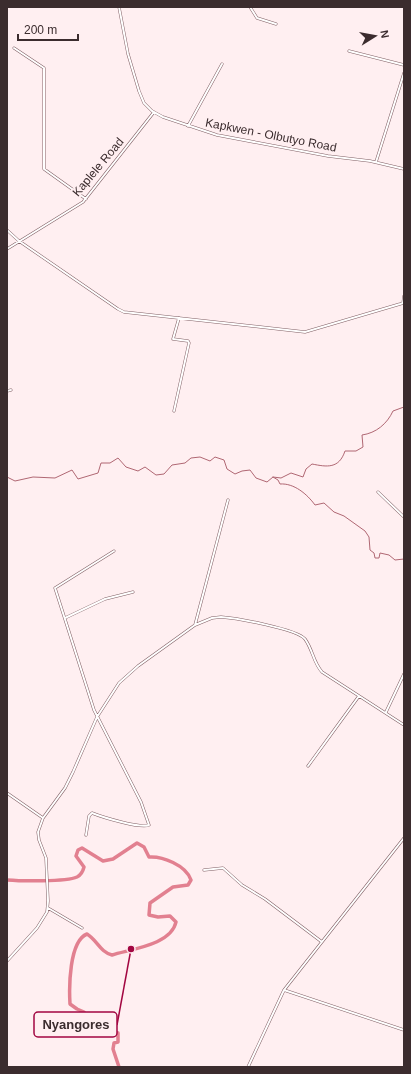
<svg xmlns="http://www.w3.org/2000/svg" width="411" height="1074" viewBox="0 0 411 1074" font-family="Helvetica,sans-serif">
	<rect width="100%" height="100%" fill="#ffeff1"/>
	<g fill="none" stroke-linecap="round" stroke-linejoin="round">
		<!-- stream -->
		<path stroke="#b06773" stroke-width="1" d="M7 477 15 481 33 477 55 478 72 470 78 479 98 473 101 463H110L118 458 126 467 138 471 145 467 156 475 164 474 172 465 185 463 191 458 200 457 210 461 215 457 224 460 227 469 235 474 242 471 250 470 256 478 267 482 273 477 281 478 291 473 303 477 306 469 312 464C327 467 339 469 345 451H356L363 447 362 435C376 433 387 424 393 411L404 407
			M273 477 278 480 280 484C294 483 307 494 315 505L324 503 334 512 344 516 365 531 369 537 370 550 374 553 375 558H379L380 553 389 555 395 560 404 559"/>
		<!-- river -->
		<path stroke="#e28090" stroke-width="3.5" d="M7 880C20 881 66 882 77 877 81 875 83 871 84 867L76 856 78 850 82 848 103 861 113 859 137 843 144 847 149 857C162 856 186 865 191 880L188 885 173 887 150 903 149 915 158 917 170 916 176 922C171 945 131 949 112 955 100 952 97 940 87 934 69 941 69 988 70 1004L77 1009 84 1012 93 1028 99 1033 112 1031 118 1033V1042L114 1043 113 1049 119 1067"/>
		<!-- minor casing -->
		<g stroke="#816065" stroke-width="3">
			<path id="minor" d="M119 7 128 54 139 91 144 103 152 111 163 117 217 135 328 156 370 161 404 169
				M250 7 257 18 276 24
				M14 48 44 68V169L86 199
				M349 51 404 65
				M188 126 222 64
				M376 162 404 73
				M7 230 19 241 118 309 124 312 305 332 400 304 403 303 404 296
				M7 249 83 202 154 112
				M7 391 11 390
				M174 411 189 343 188 341 173 339 179 318
				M378 492 404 517
				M65 618 105 599 133 592
				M195 625 228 500
				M386 712 404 674
				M308 766 359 696
				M7 793 43 818
				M86 835 89 816 92 813C102 817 141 829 149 825L141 802 94 710 55 588 114 551
				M204 870 223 868 242 885 265 899 322 942
				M48 908 82 928
				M7 961 37 928 47 912 48 901 46 858 39 840 38 832 43 818 65 788 73 772 97 717 119 683 138 666 195 625 212 618 221 617C236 618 297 629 305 639 313 650 313 662 322 672L404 725
				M284 990 404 1030
				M248 1067 284 990 404 838"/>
		</g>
		<!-- minor -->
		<use href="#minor" stroke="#fff" stroke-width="2"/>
	</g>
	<g text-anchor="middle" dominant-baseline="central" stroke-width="4" stroke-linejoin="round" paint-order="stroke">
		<!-- street labels -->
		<g font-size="12" fill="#3b2c2e" stroke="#ffeff1">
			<text transform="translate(271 135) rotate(11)">Kapkwen - Olbutyo Road</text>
			<text transform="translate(98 167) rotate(-50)">Kaplele Road</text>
		</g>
	</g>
	<!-- callouts -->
	<path fill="none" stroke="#a20641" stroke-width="1.5" d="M131 949L117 1025"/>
	<circle fill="#a20641" stroke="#ffeff1" stroke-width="1.5" cx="131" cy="949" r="4"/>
	<rect fill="#ffeff1" stroke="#a20641" stroke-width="1.5" x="34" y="1012" width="83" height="25" rx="4"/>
	<g font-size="13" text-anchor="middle" font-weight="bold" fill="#3b2c2e">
		<text x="76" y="1029">Nyangores</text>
	</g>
	<!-- border -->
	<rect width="411" height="1074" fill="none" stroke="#3b2c2e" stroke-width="16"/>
	<!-- north arrow -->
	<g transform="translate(375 36) rotate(79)" stroke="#ffeff1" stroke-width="3" paint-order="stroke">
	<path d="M0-3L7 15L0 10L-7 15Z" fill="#3b2c2e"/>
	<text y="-6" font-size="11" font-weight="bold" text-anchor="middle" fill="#3b2c2e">N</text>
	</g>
	<!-- scale -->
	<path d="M18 34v6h60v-6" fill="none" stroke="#3b2c2e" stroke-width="2"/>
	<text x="24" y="34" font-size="12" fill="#3b2c2e" stroke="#ffeff1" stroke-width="3" paint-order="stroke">200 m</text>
</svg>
